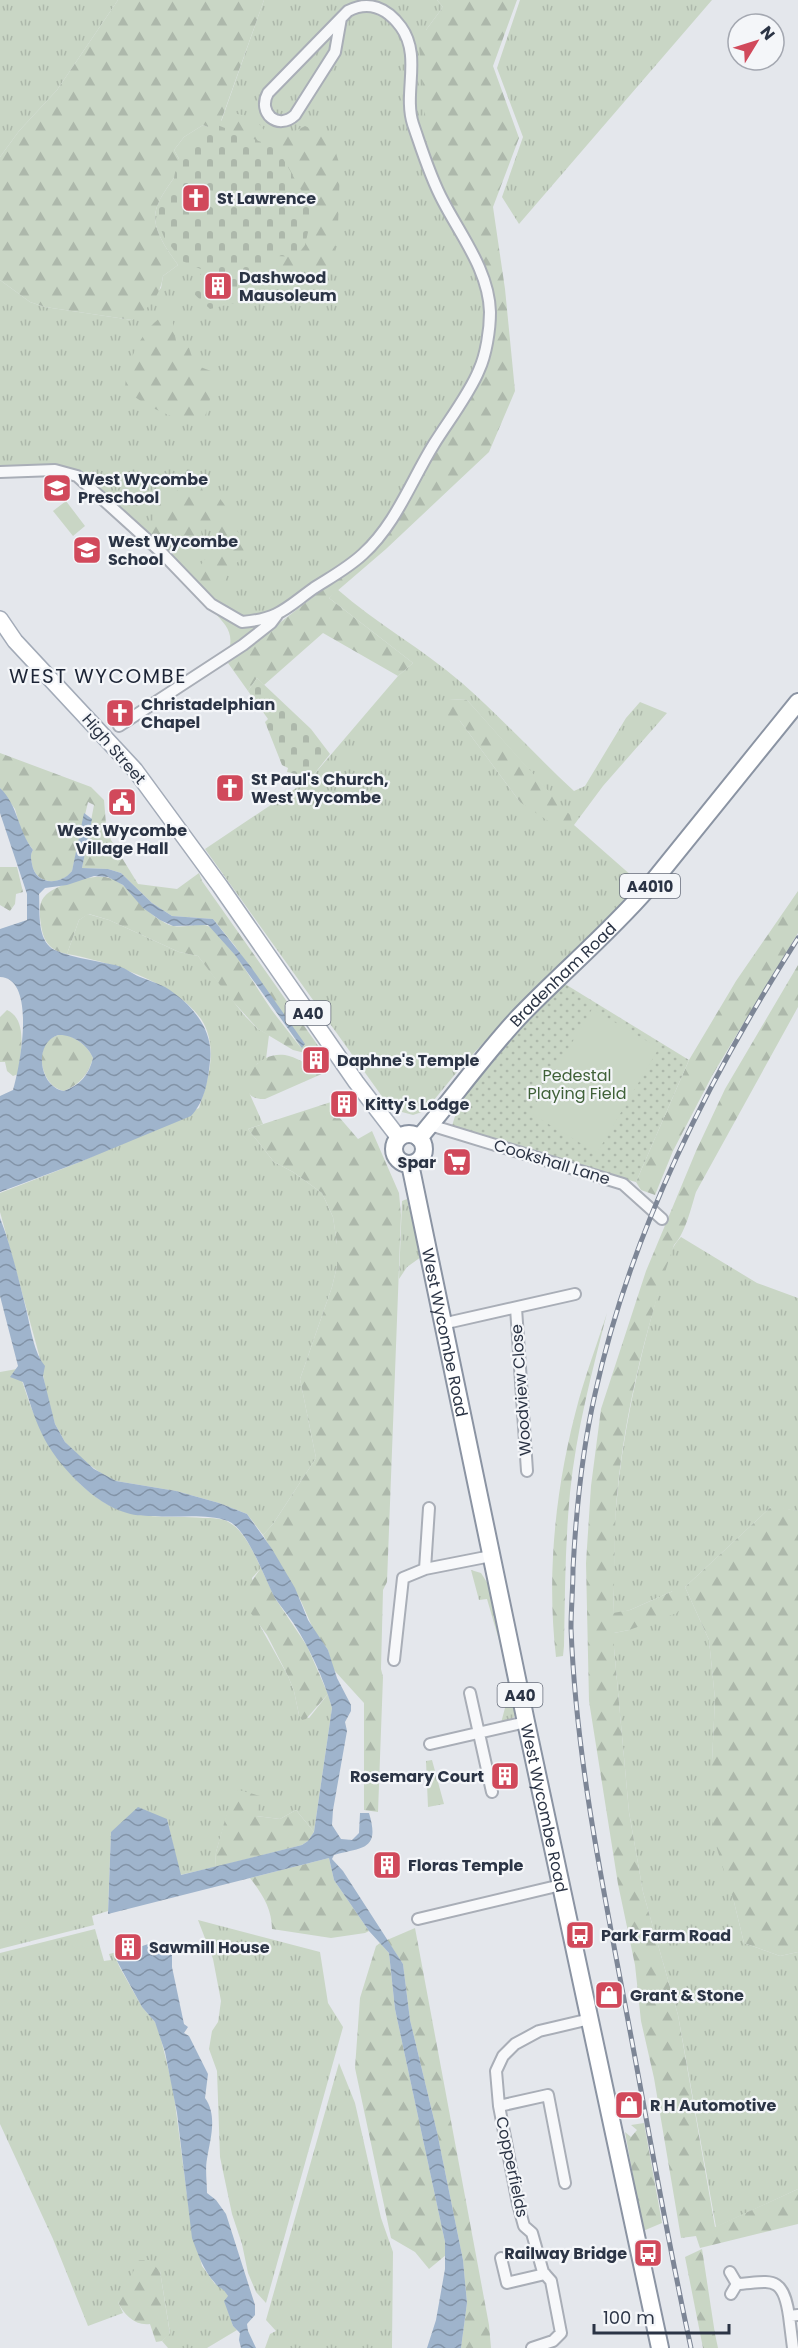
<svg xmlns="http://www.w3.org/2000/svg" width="798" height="2348" viewBox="0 0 798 2348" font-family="Poppins,sans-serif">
	<defs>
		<pattern id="grass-tufts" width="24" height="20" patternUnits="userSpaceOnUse" patternTransform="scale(1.5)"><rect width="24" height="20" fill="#c9d6c5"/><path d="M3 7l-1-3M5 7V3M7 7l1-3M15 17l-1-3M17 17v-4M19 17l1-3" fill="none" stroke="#adb8ab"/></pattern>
		<pattern id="forest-firs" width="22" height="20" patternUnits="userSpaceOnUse" patternTransform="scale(1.5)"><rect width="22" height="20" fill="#c9d6c5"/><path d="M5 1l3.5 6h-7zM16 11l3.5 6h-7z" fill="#adb8ab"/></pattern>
		<pattern id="cemetery-stones" width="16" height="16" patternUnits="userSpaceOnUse" patternTransform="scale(1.5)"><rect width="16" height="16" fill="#c9d6c5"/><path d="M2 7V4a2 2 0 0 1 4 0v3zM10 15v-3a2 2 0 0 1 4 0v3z" fill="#adb8ab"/></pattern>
		<pattern id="park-dots" width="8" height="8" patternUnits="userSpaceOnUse" patternTransform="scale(1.5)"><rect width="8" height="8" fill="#c9d6c5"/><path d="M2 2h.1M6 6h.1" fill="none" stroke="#adb8ab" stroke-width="1.8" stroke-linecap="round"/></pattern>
		<pattern id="water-waves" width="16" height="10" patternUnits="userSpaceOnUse" patternTransform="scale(1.5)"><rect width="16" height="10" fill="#9fb4cc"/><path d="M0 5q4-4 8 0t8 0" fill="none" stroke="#8293a7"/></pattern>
	</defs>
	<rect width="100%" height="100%" fill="#e4e7ec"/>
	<!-- grass -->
	<path fill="url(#grass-tufts)" fill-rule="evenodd" d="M0 0H118L57 90 19 131 0 157Z
		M264 0H437L443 7 426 30 490 288 485 354 465 384 449 416 429 441 397 506 361 551 276 611 245 618 213 601 82 476 0 471V280L30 302 45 307 132 320 161 288 163 276 178 265C144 218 150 210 183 166L174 150 184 137 203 125 214 129 221 122Z
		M520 0H712L519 224 502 197 523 137 497 68Z
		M337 589C377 624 423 649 462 683 501 717 536 756 574 791L585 786 626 718 640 702 667 713 603 786 574 825 641 884 601 928 524 999 461 1067 425 1111 413 1115 391 1109 205 849 311 778 398 676 413 663 329 598ZM449 699 467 700 569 815 520 802 460 721Z
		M213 611C237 624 236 633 266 623L228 653C235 633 226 625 213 611Z
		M88 914 109 920 179 952 198 956 244 1015 258 1029 269 1035 266 1059 257 1064 248 1090 263 1124 248 1129 274 1162 293 1172 322 1193 333 1217 337 1244V1266L332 1287 300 1379 316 1458 273 1524 263 1535 247 1514 219 1503 176 1491 116 1481 106 1477 80 1458 65 1442 55 1424 46 1392 41 1362 0 1212V1193L80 1162 199 1108C207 1083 216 1057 207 1031 192 987 108 961 67 954L79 920Z
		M407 1199 421 1257 407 1267 399 1279 402 1201Z
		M681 1237 757 1283 798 1298V1511L771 1507 685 1587 709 1640 715 1699 712 1762 734 1902 744 1943 780 1956 798 1952V2189L716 2227 678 2015 643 1892 629 1812 614 1648V1633L629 1630 673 1591 630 1610 613 1614C615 1578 613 1543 616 1508 622 1437 637 1368 656 1300 662 1280 666 1252 681 1237Z
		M17 1369C23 1381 26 1394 31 1407 47 1446 69 1481 105 1503 134 1521 171 1515 203 1518 212 1518 223 1518 230 1523 244 1531 254 1553 261 1568L252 1578 259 1624 288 1676 294 1691 299 1715 309 1718 328 1694 332 1708 314 1832 296 1810 280 1819 256 1816 234 1791 216 1852 215 1867 180 1875 167 1819 111 1832 108 1911 92 1916 94 1925 0 1949V1372Z
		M471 1570 481 1573 488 1584 517 1703V1714L508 1723H501L510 1689 507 1678H510L487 1599 479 1600Z
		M432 1760 444 1804 428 1807 426 1761Z
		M198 1920 320 1952 328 2003 343 2027 266 2303 256 2292 248 2273 242 2244 232 2214 220 2157 217 2071 209 2049 212 2031 218 2022 221 2001 213 1959Z
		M95 1929 104 1961 111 1960 109 1954 125 1950 126 1952 119 1956 117 1961 119 1966 142 2007 155 2022 159 2031 173 2088 190 2218 202 2266 215 2284 222 2286 228 2296 229 2314 233 2326 237 2330 207 2348H168L162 2341 170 2333 160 2271 118 2302 123 2313 88 2326 53 2239 0 2124V1953Z
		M339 2063 355 2103 381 2218 393 2252 392 2348H265L270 2334 276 2331 266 2320Z"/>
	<!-- forest -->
	<path fill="url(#forest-firs)" d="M118 0H264L221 121 232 113 253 117 264 130 281 138 305 126 321 133 335 150 340 166 338 225 333 262 322 281 263 291 248 275 256 269 246 259 275 150 259 140 252 144 203 125 184 137 174 150 183 166C150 210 144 218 178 265L163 276C160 297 149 308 132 320L45 307 30 302 0 280V157L19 131 57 90Z
		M437 0H517L493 66 519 138 493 207 505 289 515 391 489 452 386 549 329 598 413 663 398 676 323 633 264 685 257 678 248 691 228 663 371 552 481 371 490 288 430 168 419 46 426 30 443 7Z
		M167 313 172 318 176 341 189 348 195 365 211 371C212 390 211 407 201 424 180 422 138 404 125 388 127 360 142 328 167 313Z
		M181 468 195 471 203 491C207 492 213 494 217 496 232 508 230 532 248 540L240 560 228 570 226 579 210 597 191 578 206 558 221 548C222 535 212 531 201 527L202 541 194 551 180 552 177 556 165 551 148 534 153 527 154 509 179 489 175 481Z
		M449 699 467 700 570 815 573 825 560 829 520 802 460 721 442 713Z
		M0 753 91 787 104 800 106 824 111 840 138 884 177 889 199 873 202 881 319 1047 328 1062 324 1073 265 1099C230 1101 250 1050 285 1055 296 1057 306 1064 316 1068L320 1064 309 1054 293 1050 258 1029 229 997 198 956 179 952 109 920 89 914 79 920 67 954C46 950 42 937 40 917 40 910 39 902 45 896 54 885 95 873 109 878 131 884 141 910 162 921 165 923 170 926 174 926 187 929 203 919 214 930 235 950 249 976 265 1000 276 1017 289 1032 301 1048L235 946 213 919 172 916 152 903 121 873 108 869 82 868 94 805 88 802 72 871C61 886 35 885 32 864 31 858 30 855 33 850L22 834 15 809 0 788Z
		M0 867H17L23 892 16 894 15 904 10 911 0 905Z
		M798 891V933L713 1074 673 1151 655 1195 641 1190 636 1182 689 1060 736 981Z
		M798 965V1007L696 1192C691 1208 685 1234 674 1245 645 1330 623 1418 616 1508 614 1543 615 1578 613 1613L630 1610 673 1591 680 1607 677 1613 629 1630 614 1633V1648L629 1812 643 1892 678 2015 715 2227 798 2189V2224L700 2248 696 2236 681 2238 654 2078 641 2021 635 1965 618 1884 589 1701 586 1563 591 1486 601 1409 646 1271 696 1151 725 1089Z
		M7 1010C29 1020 20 1055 18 1074L13 1076 7 1071 5 1062H0V1017Z
		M64 1034C75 1037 89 1047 93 1058 88 1075 80 1084 64 1091 39 1087 30 1037 64 1034Z
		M331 1102 333 1110 358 1139 372 1131 399 1193 401 1215 387 1582 383 1590 381 1669 383 1677 378 1812 364 1810V1703L333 1669 328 1650 314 1631 300 1599 263 1535 273 1524 316 1458 300 1379 332 1287 337 1266V1244L333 1217 322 1193 293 1172 274 1162 248 1129Z
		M607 1313C592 1372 576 1432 570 1493 565 1544 565 1595 564 1646L563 1656 556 1657C546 1571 556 1483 579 1399 587 1371 598 1341 607 1313Z
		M772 1506 798 1511V1952L780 1956 744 1943 734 1902 713 1836 712 1762 715 1699 709 1640 685 1587Z
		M261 1568 275 1598 307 1646 328 1694 306 1719 302 1720 299 1715 294 1691 288 1676 267 1635 247 1608 246 1589Z
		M239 1790 260 1796 256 1816 280 1819 296 1810 314 1832 308 1841 302 1845 215 1867 216 1852 233 1791Z
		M329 1858 334 1880 369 1931 365 1933 331 1938 272 1929C272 1909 262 1893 250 1878Z
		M415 1928 489 2325 491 2348H461L467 2303 463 2260 437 2132 410 2020 403 1964 387 1940Z
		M380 1943 389 1953 395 2009 445 2242 446 2255 429 2269 415 2252 391 2238 355 2068 360 1998 376 1946Z
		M644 2123 662 2223 643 2231 625 2132 631 2137 637 2130 631 2125Z
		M702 2249 715 2334 718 2348H703L685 2257Z
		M139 2260H149L160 2271 170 2334 162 2341 156 2342 150 2324C135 2326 124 2315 118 2302Z"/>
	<!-- cemetery -->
	<path fill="url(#cemetery-stones)" d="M212 123 277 148 313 211 305 245 296 257 276 256 241 278 244 281 234 303 210 309 191 291 203 270 182 261 164 237 157 220 160 199 173 188C176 152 186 147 212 123Z
		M257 678 311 729 330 754 311 778 304 783 292 773 287 772 288 768 282 765 265 722 268 719 248 691Z"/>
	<!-- park -->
	<path fill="url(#park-dots)" d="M565 984 689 1060 636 1182 567 1164 452 1126 459 1103 523 1026Z"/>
	<!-- garden -->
	<path fill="#c9d6c5" d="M66 501 85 526 73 536 53 511Z
		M592 1009 659 1048 597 1153 530 1113Z"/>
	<!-- water -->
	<path fill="url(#water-waves)" fill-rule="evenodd" d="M0 788C18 805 18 831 33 850 30 855 31 858 32 864 35 885 60 886 72 871L84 813 92 819 82 868 108 869 121 873 152 903 172 916 213 919 251 967 305 1044 302 1048 235 955 208 925 173 926 160 920 143 908 123 885 108 877 94 876 67 885 45 888 39 894C40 910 37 935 50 947 58 955 101 962 115 965 124 967 131 973 140 977 148 980 157 983 165 987 191 1003 214 1029 210 1061 208 1081 205 1101 191 1116L80 1162 0 1192V1096L13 1090C20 1067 37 978 0 977V929L27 920V894L0 813ZM58 1035C72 1034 88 1045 93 1058 89 1075 80 1085 64 1091 40 1088 32 1044 58 1035Z
		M0 1218C12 1249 19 1281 27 1313 31 1330 34 1353 45 1366L43 1376 55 1424 65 1442 94 1469 116 1481 176 1491 219 1503 247 1514 272 1549 295 1588 308 1620 328 1650 337 1678 351 1705V1711L345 1722 347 1731 333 1810 332 1825 341 1839 352 1840 359 1833 360 1813H369C380 1850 364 1847 334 1855L332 1859 343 1871 403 1964 410 2020 437 2132 463 2260 467 2303 461 2348H427L436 2320 445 2269V2242L395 2009 389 1953 369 1931 334 1880 329 1858 108 1914 111 1832 138 1807 167 1819 181 1875 302 1845 308 1841 314 1832 332 1708C324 1679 310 1649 294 1624 288 1615 281 1607 275 1598 265 1580 248 1529 228 1521 206 1513 177 1518 155 1516 146 1516 136 1516 127 1513 95 1505 56 1464 42 1434 34 1418 29 1399 23 1382L10 1377 18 1366 0 1296Z
		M157 1941 159 1948 166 1946 172 1954V1967L184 2024 188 2027 184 2033 189 2036 208 2074 205 2098C218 2116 210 2140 207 2159 205 2169 207 2182 207 2193L216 2200 226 2214 255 2305V2315L247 2324 248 2331 256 2348H241L239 2340 240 2333 233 2326 224 2301 228 2296C221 2285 220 2290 215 2283 203 2270 198 2254 192 2238L177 2113 165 2052 155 2022 142 2007 117 1961 122 1953Z"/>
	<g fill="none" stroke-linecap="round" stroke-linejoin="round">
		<!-- minor casing -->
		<g stroke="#a9aeb7" stroke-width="14">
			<path id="minor" d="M0 472 55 470 77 476 161 552 211 604 242 622C279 619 286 608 314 588 331 577 348 568 363 554 396 524 411 481 434 444 447 423 470 393 479 370 486 355 490 330 490 312 489 271 461 236 443 201 430 177 422 150 413 124 403 93 422 56 401 27 387 8 369 0 348 11L268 93C257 113 278 131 295 115L335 52 341 18
				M119 726 243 645 271 623 277 615
				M430 1125 623 1184 662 1219
				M516 1308 527 1471
				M442 1324 575 1294
				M425 1569 429 1508
				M394 1660 403 1578 425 1569 491 1556
				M470 1693 492 1792
				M430 1744 526 1722
				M418 1919 561 1885
				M499 2106 548 2095 565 2183
				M501 2258 507 2283 545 2274
				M730 2272 737 2284 731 2294
				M737 2284C771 2282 783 2274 789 2316L798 2315
				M789 2316 793 2348
				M532 2348 553 2341 561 2333 551 2281 543 2272 532 2233 524 2226 518 2204 499 2106 496 2071 503 2056 515 2044 539 2031 590 2019"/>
		</g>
		<!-- primary casing -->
		<g stroke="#a3abb8" stroke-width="18">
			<path id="primary" d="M0 619 15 641 135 770 220 886 356 1082 399 1138"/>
		</g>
		<!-- trunk casing -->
		<g stroke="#8b94a3" stroke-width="20">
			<g id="trunk">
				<circle cx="409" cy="1149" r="15"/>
				<path id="s1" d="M419 1138C453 1098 483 1056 518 1018 560 974 607 935 647 889L798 702"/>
				<path id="s2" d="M410 1164 526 1722 660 2348"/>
			</g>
		</g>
		<!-- minor -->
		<use href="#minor" stroke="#f7f8fa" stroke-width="10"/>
		<!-- primary -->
		<use href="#primary" stroke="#fff" stroke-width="15"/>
		<!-- trunk -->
		<use href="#trunk" stroke="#fff" stroke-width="16"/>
		<!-- rail casing -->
		<g stroke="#7d8696" stroke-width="5">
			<path id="rail" d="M691 2348C667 2238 648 2126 627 2015 603 1887 576 1759 571 1628 571 1609 573 1589 573 1569 576 1511 582 1451 595 1394 631 1230 709 1078 798 938"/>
		</g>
		<!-- rail -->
		<use href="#rail" stroke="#f4f6f9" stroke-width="3" stroke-dasharray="9" stroke-linecap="butt"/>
	</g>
	<!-- icons -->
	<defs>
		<g id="church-square" transform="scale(1.5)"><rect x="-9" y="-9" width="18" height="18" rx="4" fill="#d1495b" stroke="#f4f6f9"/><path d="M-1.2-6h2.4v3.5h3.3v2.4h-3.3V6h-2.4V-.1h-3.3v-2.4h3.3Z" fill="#fff"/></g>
		<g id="building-square" transform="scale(1.5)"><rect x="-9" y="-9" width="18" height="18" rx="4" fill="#d1495b" stroke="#f4f6f9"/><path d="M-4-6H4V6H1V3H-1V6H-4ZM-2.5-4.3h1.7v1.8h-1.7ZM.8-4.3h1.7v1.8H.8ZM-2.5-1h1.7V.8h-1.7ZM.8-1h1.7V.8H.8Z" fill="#fff"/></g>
		<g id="school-square" transform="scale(1.5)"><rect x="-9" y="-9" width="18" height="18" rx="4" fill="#d1495b" stroke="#f4f6f9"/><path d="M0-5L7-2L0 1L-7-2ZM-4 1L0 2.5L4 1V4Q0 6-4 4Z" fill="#fff"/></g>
		<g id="civic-square" transform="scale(1.5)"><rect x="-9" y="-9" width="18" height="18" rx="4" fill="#d1495b" stroke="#f4f6f9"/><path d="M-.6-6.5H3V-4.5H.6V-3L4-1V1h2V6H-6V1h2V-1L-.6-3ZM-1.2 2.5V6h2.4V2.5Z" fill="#fff"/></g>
		<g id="supermarket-square" transform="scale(1.5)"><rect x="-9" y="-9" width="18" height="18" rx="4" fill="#d1495b" stroke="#f4f6f9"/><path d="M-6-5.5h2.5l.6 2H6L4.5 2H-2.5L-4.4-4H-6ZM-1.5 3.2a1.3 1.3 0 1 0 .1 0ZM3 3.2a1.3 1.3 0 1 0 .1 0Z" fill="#fff"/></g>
		<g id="bus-square" transform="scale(1.5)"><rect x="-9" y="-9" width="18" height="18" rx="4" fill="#d1495b" stroke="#f4f6f9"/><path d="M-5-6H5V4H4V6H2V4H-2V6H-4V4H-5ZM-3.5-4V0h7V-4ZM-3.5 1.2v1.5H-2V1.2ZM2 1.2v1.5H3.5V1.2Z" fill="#fff"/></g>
		<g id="shop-square" transform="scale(1.5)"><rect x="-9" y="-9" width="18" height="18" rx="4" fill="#d1495b" stroke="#f4f6f9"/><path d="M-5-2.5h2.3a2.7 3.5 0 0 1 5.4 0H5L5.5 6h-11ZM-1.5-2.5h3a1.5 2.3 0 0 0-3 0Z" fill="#fff"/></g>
	</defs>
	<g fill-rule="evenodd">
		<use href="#church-square" x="196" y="198"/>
		<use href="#building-square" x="218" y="286"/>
		<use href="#school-square" x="57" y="488"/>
		<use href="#school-square" x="87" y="550"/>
		<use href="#church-square" x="120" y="713"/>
		<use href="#church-square" x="230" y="788"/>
		<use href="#civic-square" x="122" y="802"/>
		<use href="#building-square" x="316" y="1060"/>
		<use href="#building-square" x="344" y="1104"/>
		<use href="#supermarket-square" x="457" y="1162"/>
		<use href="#building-square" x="505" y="1776"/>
		<use href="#building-square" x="387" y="1865"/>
		<use href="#bus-square" x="580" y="1935"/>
		<use href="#building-square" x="128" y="1947"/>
		<use href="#shop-square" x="609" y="1995"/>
		<use href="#shop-square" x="629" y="2105"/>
		<use href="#bus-square" x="648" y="2253"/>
	</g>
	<g text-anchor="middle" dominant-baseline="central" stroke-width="4.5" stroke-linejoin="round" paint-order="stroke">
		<!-- shield labels -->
		<g fill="#f4f6f9" stroke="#676e7b" stroke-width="1.5">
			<rect x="620" y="874" width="60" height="24" rx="4.5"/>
			<rect x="285.5" y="1001" width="45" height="24" rx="4.5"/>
			<rect x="497.5" y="1683" width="45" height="24" rx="4.5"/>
		</g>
		<g font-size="15" font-weight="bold" fill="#2b3445">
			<text x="650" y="886">A4010</text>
			<text x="308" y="1013">A40</text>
			<text x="520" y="1695">A40</text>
		</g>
		<!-- poi labels -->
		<g font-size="16" font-weight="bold" fill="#2b3445" stroke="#f4f6f9" text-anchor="start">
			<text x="217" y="198">St Lawrence</text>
			<text x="239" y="277">Dashwood<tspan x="239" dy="18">Mausoleum</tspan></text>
			<text x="78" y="479">West Wycombe<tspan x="78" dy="18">Preschool</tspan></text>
			<text x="108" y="541">West Wycombe<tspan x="108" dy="18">School</tspan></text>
			<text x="141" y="704">Christadelphian<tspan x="141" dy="18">Chapel</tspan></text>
			<text x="251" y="779">St Paul's Church,<tspan x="251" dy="18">West Wycombe</tspan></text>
			<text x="122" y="830" text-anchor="middle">West Wycombe<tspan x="122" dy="18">Village Hall</tspan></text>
			<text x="337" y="1060">Daphne's Temple</text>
			<text x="365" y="1104">Kitty's Lodge</text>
			<text x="436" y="1162" text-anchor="end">Spar</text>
			<text x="484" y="1776" text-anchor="end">Rosemary Court</text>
			<text x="408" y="1865">Floras Temple</text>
			<text x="601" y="1935">Park Farm Road</text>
			<text x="149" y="1947">Sawmill House</text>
			<text x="630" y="1995">Grant &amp; Stone</text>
			<text x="650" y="2105">R H Automotive</text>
			<text x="627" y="2253" text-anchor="end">Railway Bridge</text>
		</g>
		<!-- street labels -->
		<g font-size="16" fill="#2b3445" stroke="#f4f6f9">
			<text transform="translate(114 749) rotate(49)">High Street</text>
			<text stroke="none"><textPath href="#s1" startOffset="218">Bradenham Road</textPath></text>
			<text transform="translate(552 1162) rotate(17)">Cookshall Lane</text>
			<text stroke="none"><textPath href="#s2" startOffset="172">West Wycombe Road</textPath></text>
			<text transform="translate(521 1390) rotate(-94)">Woodview Close</text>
			<text stroke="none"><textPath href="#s2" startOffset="658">West Wycombe Road</textPath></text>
			<text transform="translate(512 2167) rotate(78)">Copperfields</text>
		</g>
		<!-- park labels -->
		<g font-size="16" fill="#3f6138" stroke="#f4f6f9">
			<text x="577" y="1075">Pedestal<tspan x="577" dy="18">Playing Field</tspan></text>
		</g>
		<!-- quarter labels -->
		<g font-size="20" letter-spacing="1.5" fill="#1d2536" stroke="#f4f6f9">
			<text x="98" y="676">WEST WYCOMBE</text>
		</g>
	</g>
	<!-- north arrow -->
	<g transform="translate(756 42) rotate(52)"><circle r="28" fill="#f4f6f9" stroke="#a4a8b1" stroke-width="1.5"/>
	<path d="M0-4.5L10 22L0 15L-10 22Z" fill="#d1495b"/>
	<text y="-9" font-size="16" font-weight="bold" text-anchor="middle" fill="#2b3445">N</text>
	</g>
	<!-- scale -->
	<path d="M594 2324v9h135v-9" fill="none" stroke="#2b3445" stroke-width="3"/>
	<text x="603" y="2324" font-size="18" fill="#2b3445" stroke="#f4f6f9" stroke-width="4.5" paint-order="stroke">100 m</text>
</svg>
